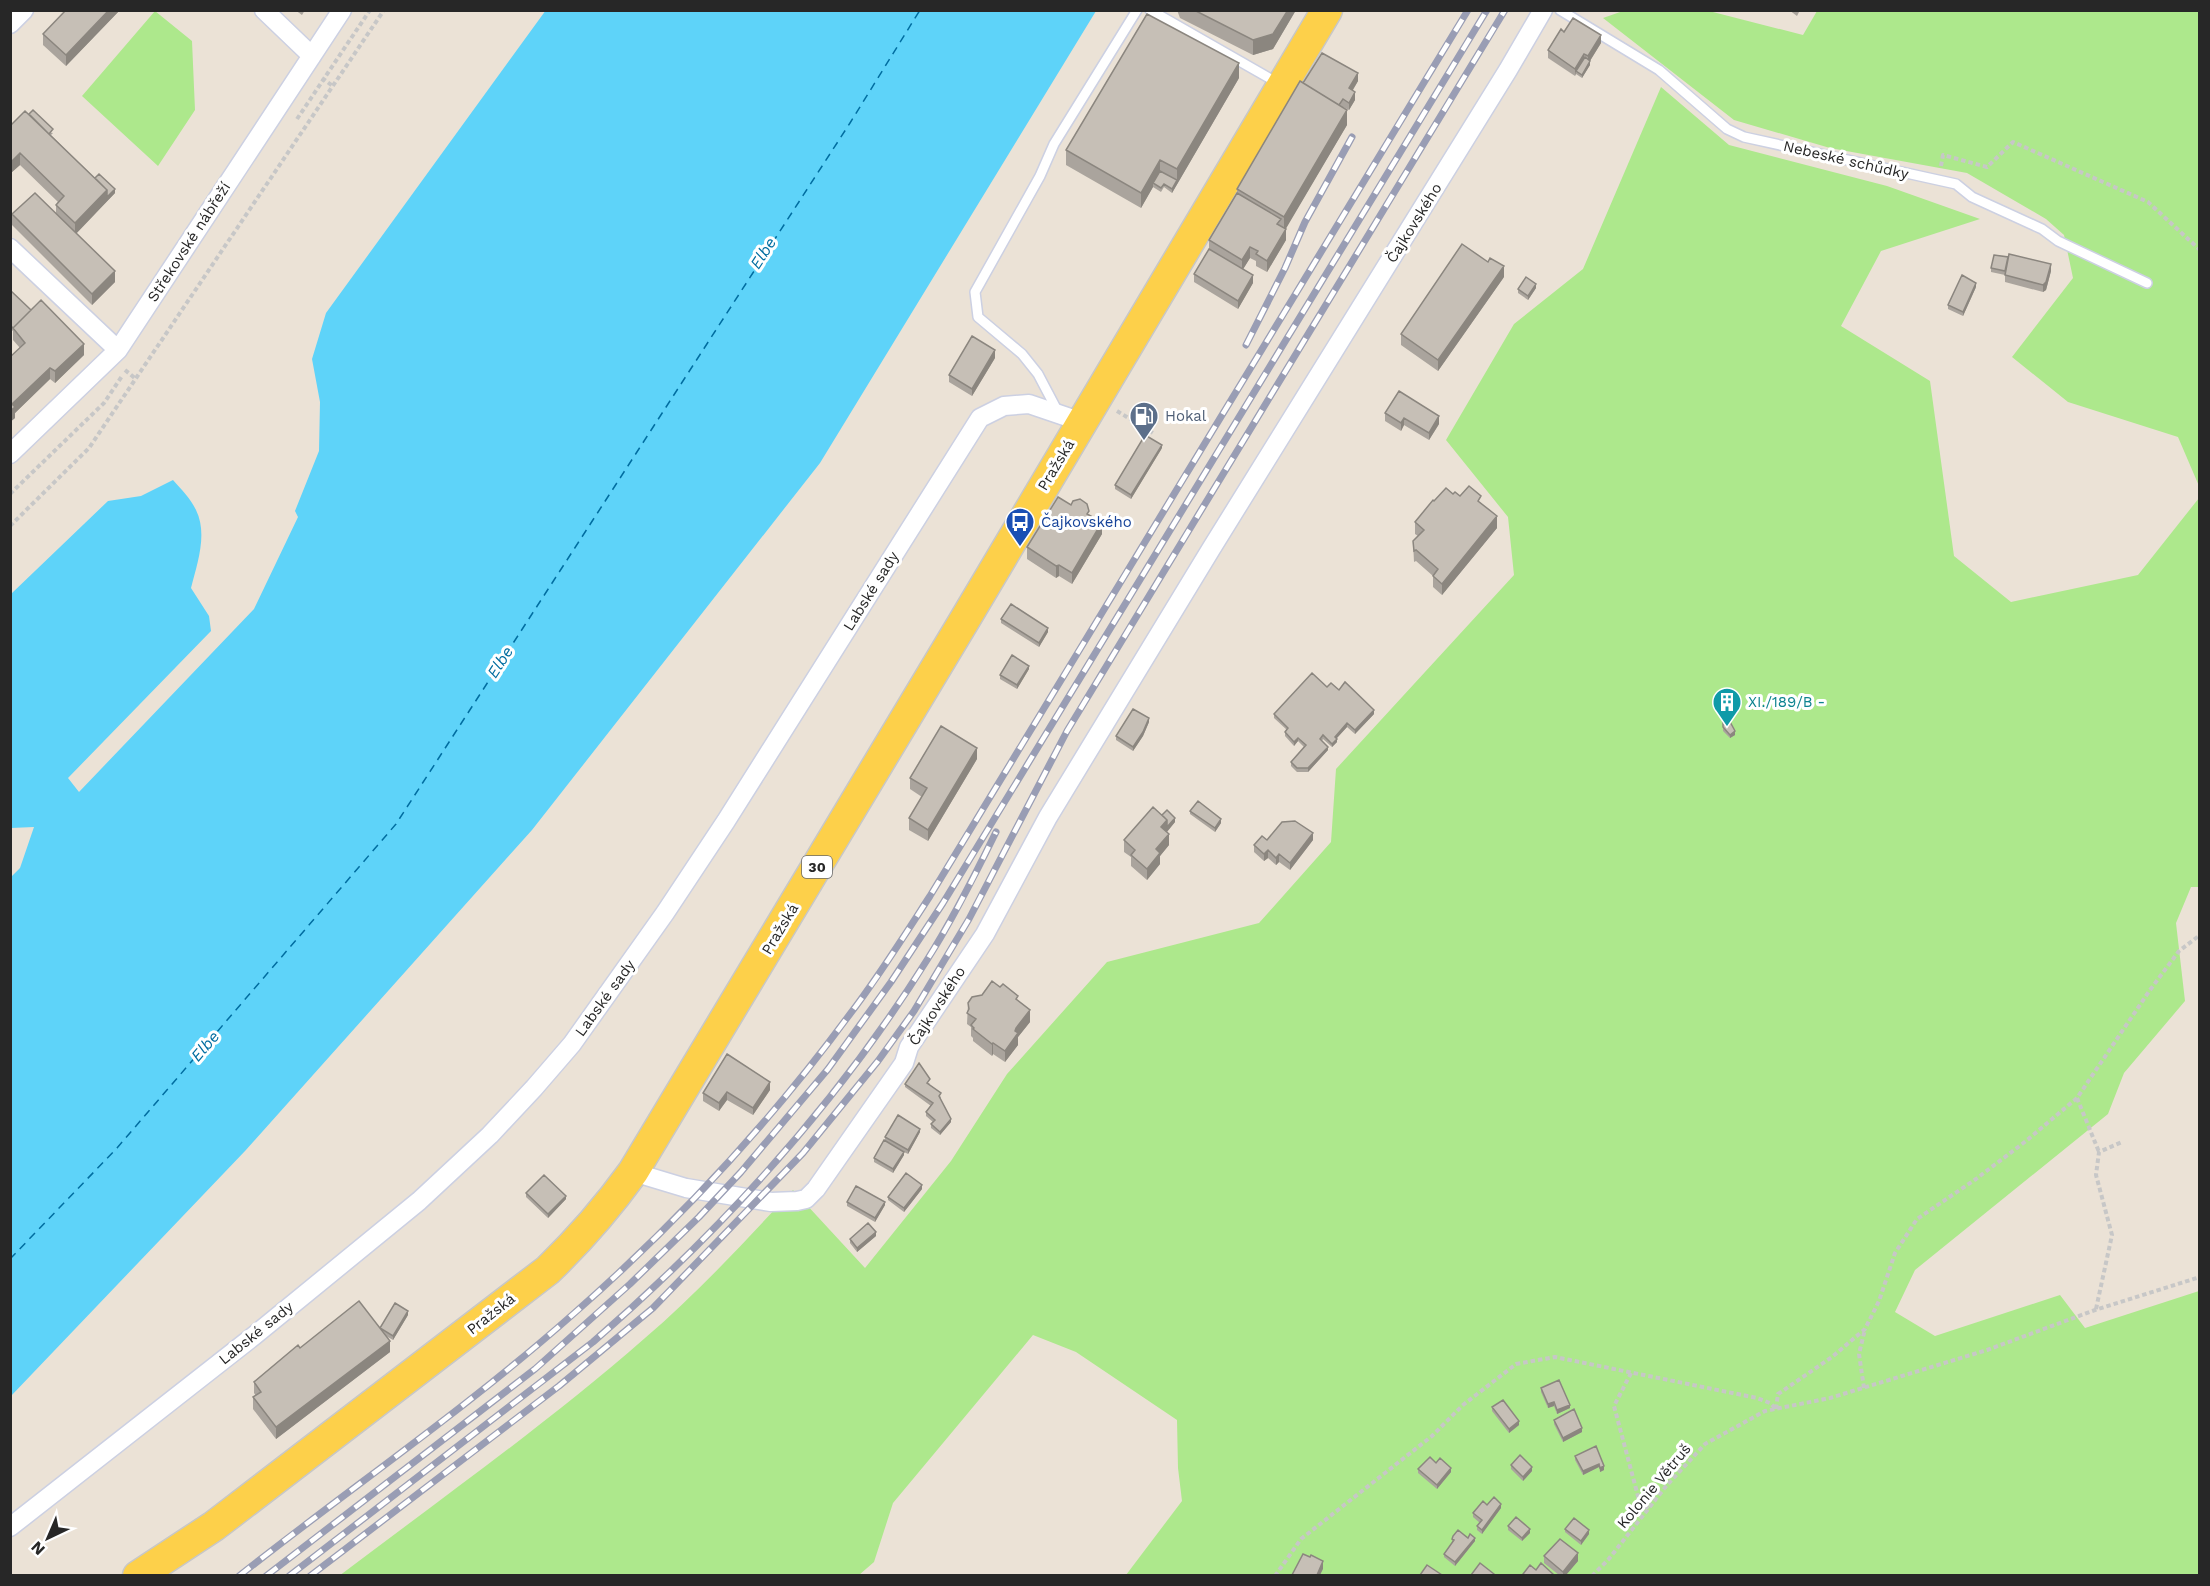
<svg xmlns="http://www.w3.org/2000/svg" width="2210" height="1586" viewBox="0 0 2210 1586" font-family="'Work Sans',sans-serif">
	<rect width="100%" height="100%" fill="#ebe2d6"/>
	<!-- green -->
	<path fill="#ade88c" d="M155 11 192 41 195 110 158 166 82 96Z
		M1623 11H1709L1803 35 1817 11H2199V486L2178 437 2068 402 2012 357 2073 278 2064 235 2046 219 1967 173 1830 148 1734 120 1603 18Z
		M1661 87 1729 145 1887 186 1980 219 1881 251 1841 326 1930 381 1954 556 2011 602 2138 575 2199 498 2200 887H2191L2176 923 2185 1001 2124 1073 2108 1114 1915 1270 1895 1312 1935 1336 2060 1295 2085 1328 2199 1291V1575H1126L1182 1501 1178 1468 1177 1420 1076 1352 1033 1335 893 1503 874 1562 859 1575 339 1576C442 1498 548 1423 645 1338 698 1293 745 1241 793 1190L865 1268 951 1161 1007 1074 1107 962 1259 923 1331 842 1336 769 1514 575 1508 517 1446 440 1514 324 1583 269Z"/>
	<!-- water -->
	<path fill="#5ed3f9" d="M546 10 1096 11 820 463 532 830 245 1151 11 1396 10 878 20 868 34 827 11 828V594L108 501 141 496 173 480C181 489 191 499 196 510 208 534 197 564 191 588L209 616 211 631 68 778 79 792 254 609 298 517 295 511 319 451 320 402 312 359 326 313Z"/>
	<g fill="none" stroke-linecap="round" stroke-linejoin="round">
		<!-- ferry -->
		<path stroke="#016da0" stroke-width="1.5" stroke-dasharray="8 6" stroke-linecap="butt" d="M10 1259 117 1148 396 824 850 123 920 10"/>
		<!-- service casing -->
		<g stroke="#ccd0e2" stroke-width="12">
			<path id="service" d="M1150 10 1278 83
				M1560 10 1659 70 1727 129 1744 137 1956 184 1972 197 2042 229 2058 241 2147 283
				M1058 412 1038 374 1022 354 978 317 975 292 1040 176 1054 144 1137 10"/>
		</g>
		<!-- minor casing -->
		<g stroke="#ccd0e2" stroke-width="21">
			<path id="minor" d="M264 10 312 56
				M10 24 24 10
				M10 248 118 350
				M10 454 118 350 342 10
				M633 1172 686 1188 771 1202 797 1201 806 1199 816 1189 904 1063 909 1047 985 934 1048 817 1211 549 1508 70 1543 10
				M10 1527 255 1335 419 1201 490 1135 534 1088 572 1044 665 913 726 821 980 418 1004 406 1029 404 1082 422"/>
		</g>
		<!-- primary casing -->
		<g stroke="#c7c7c7" stroke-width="33">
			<path id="primary" d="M138 1576 214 1526 548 1270C580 1239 607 1208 633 1172L964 621 1327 10"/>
		</g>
		<!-- path -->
		<path stroke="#c7c7c7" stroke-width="4" stroke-dasharray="4.5 3" stroke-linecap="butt" d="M322 78 334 87
			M297 119 370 10
			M1941 166 1943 155 1987 167 2013 142 2148 202 2200 250
			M125 370 136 379
			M1117 411 1153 433
			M10 494 104 403 122 376
			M10 526 89 448 384 10
			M2077 1098 2099 1152
			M2096 1309 2112 1235 2096 1175 2099 1152 2122 1142
			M1631 1373 1614 1406 1639 1500 1648 1509
			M1864 1388 1859 1354 1865 1329
			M1776 1409 1778 1394 1832 1357 1865 1329 1879 1301 1895 1253 1917 1219 1976 1179 2026 1141 2077 1098 2150 990 2179 951 2200 935
			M1275 1576 1301 1539 1432 1436 1463 1405 1516 1364 1555 1357 1757 1398 1770 1403 1775 1408
			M1592 1576 1608 1560 1667 1485 1705 1444 1765 1411 1830 1398 1987 1350 2095 1310 2200 1277"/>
		<!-- service -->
		<use href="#service" stroke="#fff" stroke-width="9"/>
		<!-- minor -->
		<use href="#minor" stroke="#fff" stroke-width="18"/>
		<!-- primary -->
		<use href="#primary" stroke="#fdd04a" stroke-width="30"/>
		<!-- rail casing -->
		<g stroke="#999db4" stroke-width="7">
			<path id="rail" d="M1246 345 1285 268 1305 222 1352 137
				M239 1576C349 1489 466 1409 571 1316 674 1226 769 1124 850 1014 879 976 904 936 930 896L1468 10
				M266 1576 535 1369 630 1284 699 1217 741 1172 828 1069 891 982 943 903 1487 10
				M289 1576 593 1342C721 1231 837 1104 927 960 953 919 975 875 996 832
				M310 1576 559 1386 653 1308 803 1153 878 1061 914 1011 969 919 1067 731 1505 10"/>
		</g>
		<!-- rail -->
		<use href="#rail" stroke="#fff" stroke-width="4.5" stroke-dasharray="14" stroke-linecap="butt"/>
	</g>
	<!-- wall -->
	<path fill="#aaa49d" d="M120 10 66 66 43 45V34Z
		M295 10H305L302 15Z
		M1177 10H1296L1273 49 1253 55 1180 18Z
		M1789 10H1800L1797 16Z
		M1564 32 1601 43 1590 61V65L1582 78 1576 74 1575 76 1548 58V50Z
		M1239 78 1172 193 1164 187 1161 192 1153 187 1141 208 1066 165V150Z
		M1358 81 1353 90 1355 100 1349 110 1343 107 1347 125 1285 229 1286 240 1267 272 1256 266V261L1250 258 1243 269 1253 283 1238 309 1194 282V274L1209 249V240L1237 193V189L1303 83Z
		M10 126 53 133 51 135 95 178 115 193 76 233 115 282 92 305 12 225V214H56V205L58 202 20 165 12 172 10 171Z
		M1991 268 2051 271 2046 290 2043 292 2005 282V275L1991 272Z
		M1504 277 1438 371 1401 345V334Z
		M1976 287 1963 316 1948 309V305Z
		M1536 288 1528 300 1518 293V289Z
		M10 290 31 310 84 355 55 383 50 379 15 413V418L10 422V357L20 348 13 340V331L10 329Z
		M995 358 972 396 949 382V375Z
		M1385 413 1439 424 1429 440 1404 425 1401 431 1385 421Z
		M1162 448 1131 499 1115 489V485Z
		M1453 494 1481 503 1497 528 1442 595 1433 587V576L1416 561 1414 562 1413 541 1418 536 1415 534V522L1434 501Z
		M1089 515 1102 534 1072 584 1059 576 1056 578 1027 559V547Z
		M1001 619 1048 632 1039 647 1001 623Z
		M1029 669 1017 689 1000 679V675Z
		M1327 687 1339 690 1374 714 1355 734 1347 727 1337 738V742L1332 747 1323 739 1322 741 1328 750 1308 772H1297L1291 766V762L1304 747 1298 741 1294 746 1285 736V732L1287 730 1274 718V714Z
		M1149 722 1143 736 1133 751 1116 740V736Z
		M1723 725 1735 735 1730 738 1723 731Z
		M977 759 928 841 909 830V818L922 797 910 789V778Z
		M1190 811 1221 823 1215 832 1190 814Z
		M1162 815 1175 822 1167 832 1169 845 1160 856V864L1147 880 1131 866V857L1124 852V840Z
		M1267 840H1313L1290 870 1279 862 1276 865 1268 858 1264 861 1254 852V845Z
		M1018 1001 1030 1022 1018 1037V1045L1005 1062 993 1054 992 1056 973 1041V1038L971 1036V1027L967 1024 968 1003Z
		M930 1083 928 1085 941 1097 940 1099 951 1122 940 1135 931 1128V1124L933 1122 926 1116V1112L931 1106 905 1087V1084Z
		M770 1090 753 1115 727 1100 719 1111 703 1101V1093Z
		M920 1132 908 1154 904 1152V1155L893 1173 874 1162V1158L885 1141V1137Z
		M922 1189 904 1212 888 1200V1197Z
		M526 1193 566 1199 548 1218 526 1197Z
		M847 1202 885 1205 875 1222 847 1206Z
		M876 1236 857 1252 850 1243V1239Z
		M408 1315 393 1340 386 1336 390 1352 276 1439 253 1409V1397L256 1396 254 1393V1382Z
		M1541 1388 1570 1408 1557 1414 1554 1406 1548 1408 1541 1392Z
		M1492 1407 1519 1425 1509 1433 1492 1411Z
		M1554 1420 1582 1432 1563 1442 1554 1424Z
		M1596 1446 1604 1470 1600 1472 1599 1467 1583 1475 1575 1460V1456Z
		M1436 1463 1451 1472 1437 1489 1418 1473V1469Z
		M1511 1465 1532 1471 1523 1481 1511 1469Z
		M1487 1505 1501 1508 1482 1534 1477 1530V1526L1480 1523 1473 1517V1513Z
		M1508 1526 1530 1533 1522 1541 1508 1530Z
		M1565 1529 1589 1534 1581 1545 1565 1532Z
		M1452 1539 1475 1541 1455 1566 1444 1557V1554L1452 1543Z
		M1544 1556 1578 1561 1566 1575H1559L1544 1563Z"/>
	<!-- shaded-wall -->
	<path fill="#8b867f" d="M109 10H120L66 66V55Z
		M1288 10H1296L1273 49 1253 55V40Z
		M1601 35V43L1588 64V56Z
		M1584 54V61L1576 71 1575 76V69Z
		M1590 61V65L1582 78V75Z
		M1239 63V78L1172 193V189L1177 180V169Z
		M1358 73V81L1349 96V88Z
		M1355 92V100L1349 110V103Z
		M1347 110V125L1284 232V217Z
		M20 153V165L12 172V161Z
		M1160 160V174L1153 183V187L1141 208V193Z
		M115 189V193L75 235V223L107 190Z
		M1286 229V240L1267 272V261Z
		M1250 247V258L1242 271V260Z
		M2051 264V271L2046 290 2043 292V285Z
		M1504 266V277L1438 371V360Z
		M115 271V282L92 305V294Z
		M1253 275V283L1238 309V301Z
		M1976 283V287L1963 316V312Z
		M1536 284V288L1528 300V296Z
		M84 344V355L55 383V371Z
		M995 350V358L972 396V389Z
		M50 368V379L15 413V418L10 422V411L12 404Z
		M1439 416V424L1429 440V433Z
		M1404 418V425L1401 431V423Z
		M1162 445V448L1131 499V495Z
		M1497 516V528L1442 595V584Z
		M1102 522V534L1072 584V573Z
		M1059 565V576L1056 578V566Z
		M1048 628V632L1039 647V643Z
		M1029 666V669L1017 689V685Z
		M1374 710V714L1355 734V730Z
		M1149 718V722L1143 736 1133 751V747Z
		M1347 723V727L1335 740V737Z
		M1735 731V735L1730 738V735Z
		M1298 738V741L1294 746V742Z
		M1337 739V742L1332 747V744Z
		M1328 747V750L1308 772V768Z
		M977 748V759L928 841V830Z
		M1175 818V822L1161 839V827L1167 820Z
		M1221 819V823L1215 832V828Z
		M1313 833V840L1290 870V863Z
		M1169 834V845L1160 856V864L1147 880V869L1156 849Z
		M1268 850V858L1264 861V854Z
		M1279 854V862L1276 865V858Z
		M1030 1010V1022L1018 1037V1045L1005 1062V1051L1016 1028Z
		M993 1043V1054L992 1056V1044Z
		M770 1082V1090L753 1115V1108Z
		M727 1092V1100L719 1111V1103Z
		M951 1119V1122L940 1135V1132Z
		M920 1129V1132L908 1154V1150Z
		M904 1152V1155L893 1173V1169Z
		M922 1185V1189L904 1212V1208Z
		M566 1196V1199L548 1218V1214Z
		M885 1202V1205L875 1222V1218Z
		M876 1232V1236L857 1252V1248Z
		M408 1311V1315L393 1340V1336Z
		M390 1341V1352L276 1439V1427Z
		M1554 1402V1406L1548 1408V1404Z
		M1570 1405V1408L1557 1414V1410Z
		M1519 1421V1425L1509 1433V1429Z
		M1582 1428V1432L1563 1442V1438Z
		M1599 1464V1467L1583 1475V1471Z
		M1604 1466V1470L1600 1472V1468Z
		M1532 1467V1471L1523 1481V1477Z
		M1451 1468V1472L1437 1489V1485Z
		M1501 1504V1508L1482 1534V1530Z
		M1530 1529V1533L1522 1541V1538Z
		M1589 1530V1534L1581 1545V1541Z
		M1475 1538V1541L1455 1566V1562Z
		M1578 1553V1561L1566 1575H1563V1572Z
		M1323 1561V1569L1320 1575H1317Z"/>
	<!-- building -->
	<path fill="#c6bfb6" stroke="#8b867f" stroke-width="1.5" d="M66 10H109L66 55 43 34Z
		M1194 10H1288L1273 34 1253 40Z
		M1147 14 1239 63 1177 169 1160 160 1141 193 1066 150Z
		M1573 18 1601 35 1588 56 1584 54 1575 69 1548 50 1561 29 1564 32Z
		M1322 53 1358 73 1349 88 1355 92 1349 103 1343 99 1339 105 1303 83Z
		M1585 57 1590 61 1582 75 1576 71Z
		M1300 81 1347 110 1284 217 1237 189Z
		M33 110 53 129 49 134 29 114Z
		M25 111 107 190 75 223 56 205 64 196 20 153 12 161 10 159V126Z
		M1160 171 1177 180 1172 189 1164 184 1161 188 1153 183Z
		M99 174 115 189 107 197V190L95 178Z
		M35 193 115 271 92 294 12 214Z
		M1237 193 1281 219 1277 224 1286 229 1267 261 1256 254 1258 251 1250 247 1242 260 1209 240Z
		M1462 244 1488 262 1490 258 1504 266 1438 360 1401 334Z
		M1209 249 1253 275 1238 301 1194 274Z
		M2009 254 2051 264 2046 282 2043 285 2005 275Z
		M1994 255 2008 257 2005 271 1991 268Z
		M1962 275 1976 283 1963 312 1948 305Z
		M1526 277 1536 284 1528 296 1518 289Z
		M10 290 31 310 13 328 10 325Z
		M41 300 84 344 55 371 50 368 12 404 15 407 10 411V357L25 343 13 328Z
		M972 336 995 350 972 389 949 375Z
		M1399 391 1439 416 1429 433 1404 418 1401 423 1385 413Z
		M1145 435 1162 445 1131 495 1115 485Z
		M1469 486 1481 496 1478 501 1497 516 1442 584 1433 576 1438 569 1416 550 1414 551 1413 541 1424 530 1415 522 1433 500 1434 501 1446 488 1453 494 1455 492 1460 496Z
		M1058 497 1071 505 1073 501 1080 499 1087 504 1089 511 1087 514 1102 522 1072 573 1059 565 1056 566 1027 547Z
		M1011 604 1048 628 1039 643 1001 619Z
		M1012 655 1029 666 1017 685 1000 675Z
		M1312 673 1327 687 1331 683 1339 690 1345 682 1374 710 1355 730 1347 723 1335 737 1337 739 1332 744 1323 735 1320 739 1328 747 1308 768H1297L1291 762 1306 745 1298 738 1294 742 1285 732 1288 728 1274 714Z
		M1133 709 1149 718 1143 732 1133 747 1116 736Z
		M1728 718 1735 731 1730 735 1723 727V721Z
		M941 726 977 748 928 830 909 818 927 788 910 778Z
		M1198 801 1221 819 1215 828 1190 811Z
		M1153 807 1167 820 1161 827 1169 834 1156 849 1160 853 1147 869 1131 855 1135 850 1124 840Z
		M1167 810 1175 818 1167 827V820L1162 815Z
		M1295 821 1313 833 1290 863 1279 854 1276 858 1268 850 1264 854 1254 845 1262 836 1267 840 1282 822Z
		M992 981 1000 987 1003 984 1018 996 1016 999 1030 1010 1016 1028 1015 1031 1018 1033 1005 1051 993 1043 992 1044 973 1029 974 1028 971 1025 976 1019 967 1013 969 1009 968 1003 972 997 982 995Z
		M727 1054 770 1082 753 1108 727 1092 719 1103 703 1093Z
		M919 1063 930 1079 927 1083 941 1093 939 1096 951 1119 940 1132 931 1124 935 1120 926 1112 933 1103 905 1084Z
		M898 1115 920 1129 908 1150 885 1137Z
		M884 1140 904 1152 893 1169 874 1158Z
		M906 1173 922 1185 904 1208 888 1197Z
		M544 1175 566 1196 548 1214 526 1193Z
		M856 1186 885 1202 875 1218 847 1202Z
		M868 1223 876 1232 857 1248 850 1239Z
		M359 1301 390 1341 276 1427 253 1397 261 1392 254 1382 298 1345 300 1348Z
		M395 1303 408 1311 393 1336 380 1328Z
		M1559 1380 1570 1405 1557 1410 1554 1402 1548 1404 1541 1388Z
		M1503 1400 1519 1421 1509 1429 1492 1407Z
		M1574 1409 1582 1428 1563 1438 1554 1420Z
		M1596 1446 1604 1466 1600 1468 1599 1464 1583 1471 1575 1456Z
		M1520 1455 1532 1467 1523 1477 1511 1465Z
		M1430 1457 1436 1463 1440 1458 1451 1468 1437 1485 1418 1469Z
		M1494 1497 1501 1504 1482 1530 1477 1526 1482 1520 1473 1513 1483 1501 1487 1505Z
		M1516 1517 1530 1529 1522 1538 1508 1526Z
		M1574 1518 1589 1530 1581 1541 1565 1529Z
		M1458 1530 1468 1538 1470 1534 1475 1538 1455 1562 1444 1554 1454 1540 1452 1539 1453 1536Z
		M1560 1539 1578 1553 1563 1572 1544 1556Z
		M1303 1554 1310 1557 1311 1555 1323 1561 1317 1575H1292Z
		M1480 1563 1494 1574 1493 1575H1471Z
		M1541 1563 1554 1575H1525L1523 1574 1530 1565 1536 1570Z
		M1427 1565 1442 1575H1420Z"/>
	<!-- icons -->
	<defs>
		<g id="fuel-pin" transform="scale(1.5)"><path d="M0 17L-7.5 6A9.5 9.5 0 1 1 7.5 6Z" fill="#5c6f8a" stroke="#fff"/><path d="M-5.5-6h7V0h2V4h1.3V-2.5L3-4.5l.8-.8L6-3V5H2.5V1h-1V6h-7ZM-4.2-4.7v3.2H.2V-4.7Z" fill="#fff"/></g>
		<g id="bus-pin" transform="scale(1.5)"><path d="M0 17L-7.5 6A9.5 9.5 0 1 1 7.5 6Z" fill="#1a4fb4" stroke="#fff"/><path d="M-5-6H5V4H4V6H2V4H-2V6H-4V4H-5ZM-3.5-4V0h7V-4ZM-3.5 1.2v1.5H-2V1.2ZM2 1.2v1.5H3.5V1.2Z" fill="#fff"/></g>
		<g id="building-pin" transform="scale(1.5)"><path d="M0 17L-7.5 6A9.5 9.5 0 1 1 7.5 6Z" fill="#0f9aa8" stroke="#fff"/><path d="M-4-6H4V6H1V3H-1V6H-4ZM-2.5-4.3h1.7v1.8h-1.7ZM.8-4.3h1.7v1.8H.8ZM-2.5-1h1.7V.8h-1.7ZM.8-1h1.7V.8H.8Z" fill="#fff"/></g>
	</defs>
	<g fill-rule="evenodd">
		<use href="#fuel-pin" x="1144" y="416"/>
		<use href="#bus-pin" x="1020" y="522"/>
		<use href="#building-pin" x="1727" y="702"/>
	</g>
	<g text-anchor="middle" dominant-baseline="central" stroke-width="6" stroke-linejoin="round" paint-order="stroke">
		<!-- shield labels -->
		<rect fill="#fff" stroke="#686868" stroke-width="1.5" x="802" y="856" width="30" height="22" rx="4.5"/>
		<g font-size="14" font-weight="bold" fill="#272727">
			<text x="817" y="867">30</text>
		</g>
		<!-- street labels -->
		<g font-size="15" fill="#272727" stroke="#fff">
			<text transform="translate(1846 160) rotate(13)">Nebeské schůdky</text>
			<text transform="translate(1414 223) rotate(-58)">Čajkovského</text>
			<text transform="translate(189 242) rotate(-57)">Střekovské nábřeží</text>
			<text transform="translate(1056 465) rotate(-59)">Pražská</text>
			<text transform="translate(871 591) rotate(-58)">Labské sady</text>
			<text transform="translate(780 929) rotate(-59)">Pražská</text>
			<text transform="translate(605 998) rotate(-54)">Labské sady</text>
			<text transform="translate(937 1006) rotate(-57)">Čajkovského</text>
			<text transform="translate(491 1314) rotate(-38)">Pražská</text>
			<text transform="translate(256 1333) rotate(-39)">Labské sady</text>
			<text transform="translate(1654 1486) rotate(-50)">Kolonie Větruš</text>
		</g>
		<!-- service labels -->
		<g font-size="15" fill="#4e5e75" stroke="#fff" text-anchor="start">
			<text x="1165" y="416">Hokal</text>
		</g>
		<!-- transit labels -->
		<g font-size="15" fill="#164399" stroke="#fff" text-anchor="start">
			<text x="1041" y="522">Čajkovského</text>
		</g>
		<!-- culture labels -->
		<g font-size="15" fill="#0d838f" stroke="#fff" text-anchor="start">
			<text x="1748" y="702">XI./189/B -</text>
		</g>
		<!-- water labels -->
		<g font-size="16" font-style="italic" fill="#016da0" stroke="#fff">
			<text transform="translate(763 253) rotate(-57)">Elbe</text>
			<text transform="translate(500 662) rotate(-57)">Elbe</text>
			<text transform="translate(205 1046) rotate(-49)">Elbe</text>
		</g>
	</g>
	<!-- border -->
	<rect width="2210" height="1586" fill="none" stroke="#272727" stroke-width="24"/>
	<!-- north arrow -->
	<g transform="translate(48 1538) rotate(224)" stroke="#ffffff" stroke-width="4.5" paint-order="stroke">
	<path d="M0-4.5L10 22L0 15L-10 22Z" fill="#272727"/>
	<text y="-9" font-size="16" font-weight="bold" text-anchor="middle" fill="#272727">N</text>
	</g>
</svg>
